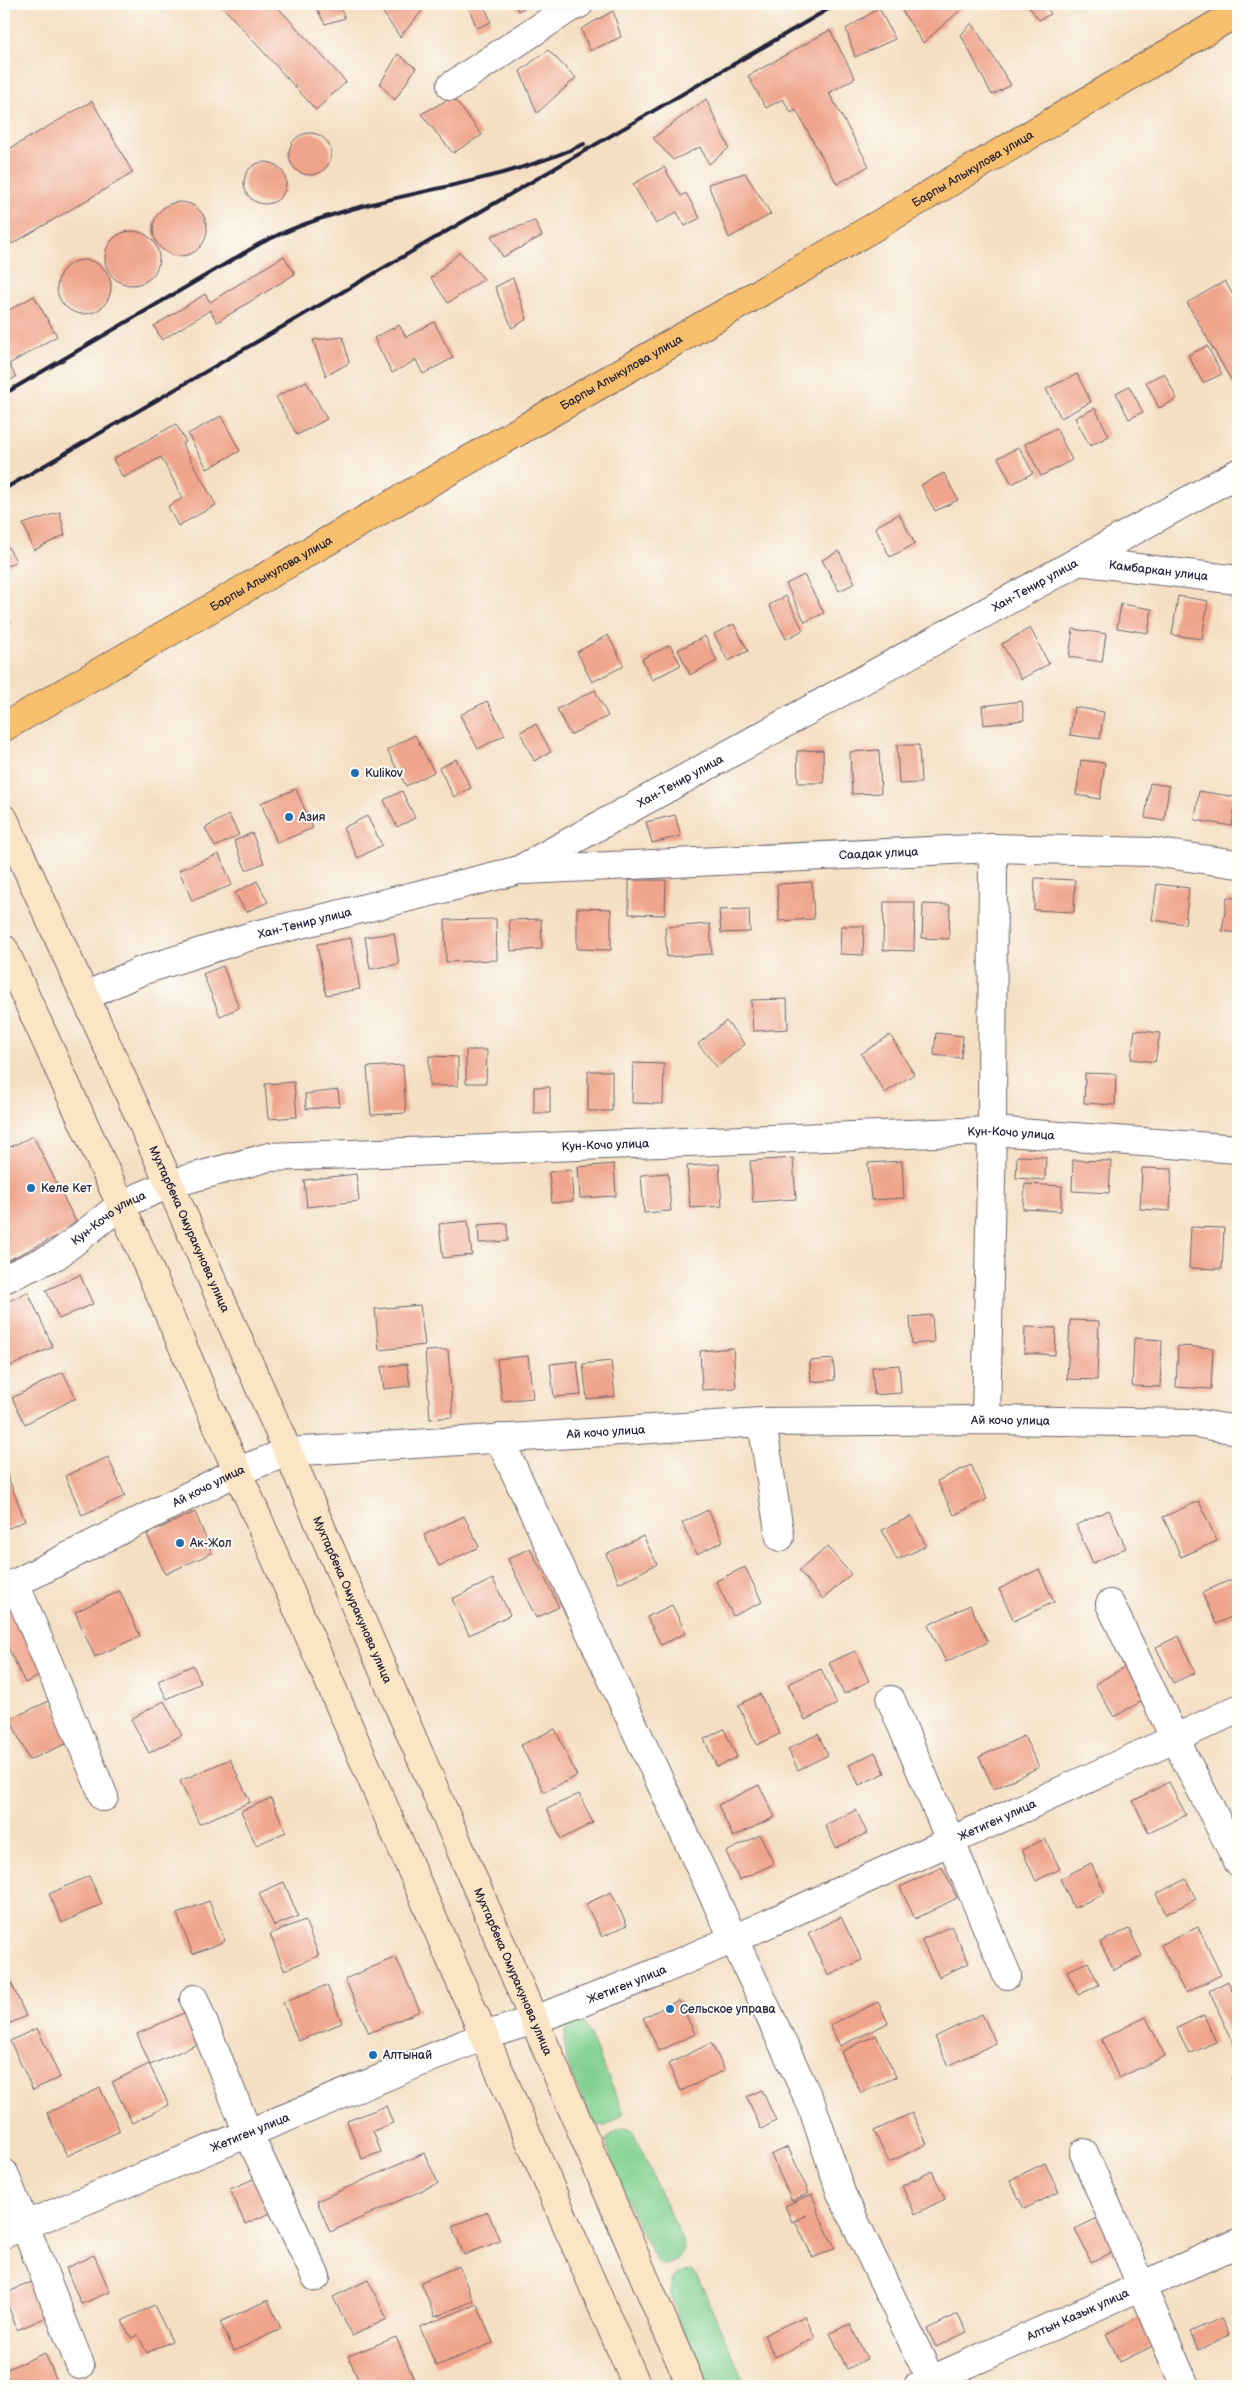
<svg xmlns="http://www.w3.org/2000/svg" width="1242" height="2390" viewBox="0 0 1242 2390" font-family="'Balsamiq Sans',sans-serif">
	<rect width="100%" height="100%" fill="#fdfcf7"/>
	<filter id="ink" filterUnits="userSpaceOnUse"><feTurbulence type="fractalNoise" baseFrequency=".02" numOctaves="2"/><feDisplacementMap in="SourceGraphic" scale="10" xChannelSelector="R" yChannelSelector="G"/><feConvolveMatrix kernelMatrix="1 2 1 2 8 2 1 2 1" color-interpolation-filters="sRGB"/></filter>
	<filter id="wash" filterUnits="userSpaceOnUse"><feTurbulence type="fractalNoise" baseFrequency=".0096" numOctaves="4" result="noise"/><feDisplacementMap in="SourceGraphic" scale="20" xChannelSelector="R" yChannelSelector="G"/><feGaussianBlur stdDeviation="1.12" result="paint"/><feColorMatrix in="noise" values="0 0 0 0 0 0 0 0 0 0 0 0 0 0 0 0 0 1.4 0 .05"/><feComposite in="paint" operator="in"/></filter>
	<g filter="url(#wash)">
		<rect width="100%" height="100%" fill="#f4dfc3"/>
		<!-- green -->
		<path fill="#81d090" stroke="#527966" d="M577 2019 583 2021 587 2029 624 2113 606 2126 596 2125C585 2103 543 2033 577 2019Z
			M624 2128 630 2129 634 2134 682 2241C686 2255 674 2266 660 2265 635 2228 621 2183 605 2141L612 2134Z
			M692 2270 699 2280 746 2386H708L703 2376C695 2358 667 2302 671 2284 673 2274 684 2272 692 2270Z"/>
		<g id="blocks">
			<!-- building -->
			<path fill="#efa48b" d="M220 4H275L346 82 316 110Z
				M314 4H338L345 18 325 24Z
				M377 4H417L422 11 400 37Z
				M467 4H484L491 22 477 28Z
				M515 4H532L518 11Z
				M902 4H964L965 6 923 43 899 6Z
				M1027 4H1044L1051 14 1039 20Z
				M879 8 895 39 855 57 846 29Z
				M613 11 621 37 590 51 581 29Z
				M972 23 1011 85 992 95 961 35Z
				M830 30 855 78 829 93 869 166 837 184 796 110 791 113 783 99 766 108 748 76Z
				M548 50 576 78 537 113 520 71Z
				M398 54 416 68 395 100 380 84Z
				M453 97 482 135 453 153 421 114Z
				M706 99 729 148 709 164 700 147 673 160 653 138Z
				M92 101 133 173 12 244 4 230V152Z
				M289 154a21 21 0 1 1 42 0a21 21 0 1 1-42 0Z
				M244 183a21 21 0 1 1 42 0a21 21 0 1 1-42 0Z
				M664 167 681 196 686 193 700 218 685 226 677 212 656 224 633 184Z
				M745 173 771 214 729 238 708 184Z
				M153 229a27 27 0 1 1 54 0a27 27 0 1 1-54 0Z
				M535 221 542 236 503 257 491 236Z
				M105 258a27 27 0 1 1 54 0a27 27 0 1 1-54 0Z
				M4 245 9 254 4 257Z
				M460 252 484 279 448 303 431 278Z
				M284 256 295 274 217 322 210 310 162 340 154 326 205 294 210 302Z
				M57 287a27 27 0 1 1 54 0a27 27 0 1 1-54 0Z
				M513 278 527 319 512 328 495 287Z
				M1225 281 1238 304V392L1187 303Z
				M34 296 57 336 9 364 16 377 4 384V313Z
				M434 322 453 358 423 374 416 360 392 373 374 338 399 325 406 337Z
				M343 337 349 363 326 376 313 340Z
				M1207 346 1222 374 1203 383 1188 355Z
				M1164 373 1177 399 1159 408 1146 382Z
				M1077 374 1091 402 1061 418 1046 389Z
				M306 381 327 419 297 435 276 397Z
				M1129 386 1143 412 1129 419 1116 393Z
				M1095 408 1109 436 1090 446 1075 418Z
				M221 416 240 451 207 469 188 434Z
				M176 424 186 442 182 444 216 505 178 526 168 506 183 498 161 457 123 478 113 459Z
				M1056 428 1072 460 1041 476 1025 444Z
				M1019 447 1033 473 1012 484 998 458Z
				M944 473 958 500 935 511 921 485Z
				M60 512 65 535 34 550 23 524Z
				M899 514 915 544 890 557 875 527Z
				M4 540 16 561 4 568Z
				M839 551 855 583 839 591 822 560Z
				M804 575 824 613 805 622 786 584Z
				M786 596 803 630 786 639 769 605Z
				M1178 596 1208 601 1202 639 1172 635Z
				M1121 604 1152 609 1148 633 1117 628Z
				M4 610 11 623 4 627Z
				M734 624 748 651 728 661 714 634Z
				M1237 626H1238V642L1235 641Z
				M1030 628 1049 664 1021 679 1002 644Z
				M1073 629 1106 634 1102 662 1069 657Z
				M608 635 624 666 592 682 577 652Z
				M705 636 717 661 690 675 678 650Z
				M670 645 681 665 652 680 642 659Z
				M595 690 608 716 570 735 557 709Z
				M487 701 505 735 478 749 460 715Z
				M1022 701 1024 720 984 725 982 706Z
				M1074 707 1104 712 1100 739 1070 735Z
				M536 724 551 752 534 761 520 732Z
				M415 735 434 772 406 786 387 750Z
				M897 745H919L921 783 899 784Z
				M823 750 824 783H798L797 751Z
				M879 750 881 793 852 794 850 752Z
				M456 759 471 788 454 797 439 768Z
				M1081 760 1105 763 1100 799 1076 795Z
				M1150 783 1169 786 1164 821 1145 818Z
				M296 789 313 828 277 843 261 803Z
				M402 791 415 818 397 827 384 800Z
				M1199 791 1236 797 1232 826 1195 820Z
				M229 815 239 835 215 847 205 828Z
				M675 815 681 836 652 843 646 822Z
				M367 816 382 845 358 858 343 828Z
				M252 833 264 863 246 870 234 841Z
				M219 854 232 885 192 901 179 870Z
				M1035 878 1075 880 1074 912 1034 910Z
				M629 880H666L665 915 629 914Z
				M257 881 268 902 246 912 235 893Z
				M812 882 814 919 779 921 777 884Z
				M1157 884 1189 888 1185 924 1152 920Z
				M1227 897 1238 899V933L1222 931Z
				M884 902H915L914 951 883 950Z
				M923 904 950 905 949 939 922 938Z
				M577 908 611 909V950L577 949Z
				M749 909 750 932 721 933 719 910Z
				M496 919 497 960 446 962 445 920Z
				M541 919 542 949 511 951 509 920Z
				M710 924 712 954 667 957 665 927Z
				M841 926H864L863 955 840 954Z
				M394 933 399 964 370 969 365 937Z
				M351 938 360 989 326 995 317 944Z
				M223 966 239 1008 220 1016 203 974Z
				M787 999 788 1029 753 1031 751 1000Z
				M726 1021 745 1044 717 1067 698 1044Z
				M1135 1030 1160 1033 1155 1062 1131 1059Z
				M936 1033 963 1036 961 1058 934 1055Z
				M890 1035 914 1074 885 1093 861 1054Z
				M466 1050H487L486 1083H466Z
				M429 1056 458 1057V1086H429Z
				M633 1063 664 1064 663 1104 632 1103Z
				M403 1065 406 1113 371 1115 367 1067Z
				M588 1071H612V1111H588Z
				M1085 1073 1116 1074 1115 1105 1084 1103Z
				M294 1082 297 1117 268 1119 265 1084Z
				M534 1087H550V1113H534Z
				M338 1090 340 1106 306 1109 305 1094Z
				M33 1136 78 1226 4 1262V1150Z
				M1017 1156 1046 1157 1045 1180 1016 1178Z
				M793 1158 796 1199 753 1202 750 1161Z
				M1073 1160 1111 1161 1109 1193 1072 1191Z
				M902 1161 904 1198 871 1200 868 1163Z
				M614 1164 616 1196 580 1198 578 1167Z
				M719 1164 722 1206 690 1208 687 1166Z
				M1142 1168 1172 1169 1170 1211 1140 1209Z
				M571 1170 573 1201 552 1203 549 1172Z
				M668 1173 671 1211 644 1213 641 1175Z
				M356 1174 359 1201 307 1207 304 1180Z
				M1025 1184 1062 1186 1061 1211 1023 1209Z
				M468 1221 472 1255 443 1258 439 1224Z
				M507 1223 508 1241 479 1243 478 1225Z
				M1191 1227 1224 1228 1222 1269 1189 1268Z
				M80 1275 93 1304 59 1319 46 1290Z
				M28 1292 53 1347 4 1369V1303Z
				M420 1305 425 1345 379 1350 375 1309Z
				M932 1315 934 1342 912 1344 910 1317Z
				M1070 1320 1099 1321 1097 1380 1067 1379Z
				M1025 1327 1056 1328 1055 1355 1024 1353Z
				M1134 1338 1162 1340 1160 1387 1132 1386Z
				M1178 1346 1213 1348 1211 1389 1176 1387Z
				M733 1348 736 1388 702 1390 700 1351Z
				M448 1350 453 1417 430 1419 425 1351Z
				M1234 1355 1238 1356V1386L1233 1385Z
				M528 1356 533 1398 502 1401 497 1359Z
				M833 1359 835 1380 811 1382 810 1361Z
				M577 1361 581 1395 554 1397 550 1364Z
				M611 1361 615 1396 587 1399 583 1364Z
				M407 1364 410 1386 384 1389 381 1367Z
				M899 1365 901 1393 874 1395 872 1367Z
				M63 1372 76 1398 25 1424 12 1398Z
				M4 1393 9 1404 4 1407Z
				M108 1457 125 1496 82 1515 65 1476Z
				M971 1465 987 1499 954 1515 937 1481Z
				M4 1467 25 1521 4 1530Z
				M1199 1501 1217 1541 1181 1557 1163 1517Z
				M708 1510 723 1541 697 1554 682 1523Z
				M1109 1510 1126 1548 1093 1563 1076 1525Z
				M195 1512 212 1553 165 1574 147 1534Z
				M464 1516 479 1547 439 1566 424 1535Z
				M912 1516 926 1546 897 1560 882 1530Z
				M643 1536 657 1564 619 1583 606 1554Z
				M827 1547 851 1574 823 1599 799 1571Z
				M530 1548 559 1607 536 1618 508 1559Z
				M745 1567 762 1602 733 1616 716 1581Z
				M1039 1569 1054 1602 1014 1621 999 1589Z
				M1236 1577 1238 1582V1614L1216 1624 1202 1593Z
				M493 1579 510 1615 469 1635 452 1599Z
				M120 1591 140 1636 95 1657 75 1612Z
				M672 1605 686 1633 661 1645 647 1617Z
				M970 1605 988 1642 946 1662 928 1625Z
				M13 1610 45 1673 25 1683 7 1645 4 1647V1615Z
				M1179 1636 1195 1673 1173 1683 1156 1647Z
				M855 1651 869 1681 844 1694 829 1663Z
				M193 1665 201 1683 167 1699 158 1681Z
				M1128 1665 1147 1698 1114 1717 1095 1684Z
				M821 1669 837 1704 805 1720 788 1684Z
				M760 1694 780 1734 757 1745 738 1705Z
				M51 1700 70 1742 29 1760 10 1719Z
				M164 1701 182 1735 149 1753 131 1719Z
				M555 1729 577 1776 544 1792 521 1745Z
				M724 1729 737 1757 717 1767 704 1739Z
				M818 1734 828 1755 798 1770 788 1749Z
				M1024 1736 1039 1767 994 1789 979 1757Z
				M875 1752 885 1773 859 1785 849 1765Z
				M230 1759 250 1802 199 1824 180 1781Z
				M1169 1782 1186 1815 1149 1833 1133 1801Z
				M759 1785 775 1817 733 1837 718 1805Z
				M579 1794 593 1823 561 1839 547 1809Z
				M271 1798 286 1832 256 1845 241 1811Z
				M856 1810 867 1833 836 1848 825 1825Z
				M760 1835 774 1864 739 1880 726 1852Z
				M1045 1839 1060 1869 1036 1881 1022 1850Z
				M1091 1863 1105 1893 1074 1908 1060 1879Z
				M942 1867 957 1898 915 1919 900 1887Z
				M89 1876 102 1904 62 1923 49 1894Z
				M1186 1879 1196 1899 1166 1914 1156 1894Z
				M284 1882 298 1916 274 1926 259 1893Z
				M611 1892 627 1925 602 1937 586 1904Z
				M209 1901 225 1941 193 1954 177 1914Z
				M841 1917 862 1960 828 1976 808 1933Z
				M305 1920 319 1956 284 1970 270 1934Z
				M951 1926 969 1963 939 1977 921 1940Z
				M1198 1927 1221 1975 1185 1993 1161 1945Z
				M1129 1929 1142 1956 1114 1970 1100 1942Z
				M396 1957 420 2011 369 2033 345 1979Z
				M1088 1962 1099 1985 1078 1995 1067 1971Z
				M9 1978 26 2016 4 2026V1980Z
				M1228 1981 1238 2002V2053L1209 1991Z
				M327 1985 342 2023 298 2041 283 2002Z
				M679 2000 695 2034 659 2051 643 2018Z
				M878 2002 888 2023 840 2046 830 2025Z
				M186 2012 200 2043 150 2065 137 2034Z
				M982 2014 996 2043 948 2066 935 2037Z
				M1204 2015 1216 2042 1189 2054 1177 2028Z
				M1146 2017 1165 2056 1119 2078 1101 2039Z
				M37 2028 60 2077 33 2090 10 2041Z
				M876 2035 896 2077 861 2093 841 2052Z
				M711 2043 725 2070 681 2091 668 2064Z
				M149 2064 169 2105 132 2123 112 2082Z
				M1238 2075V2092L1231 2078Z
				M100 2088 120 2131 67 2156 47 2113Z
				M762 2090 776 2121 761 2129 747 2097Z
				M386 2106 393 2123 373 2131 381 2152 362 2159 347 2121Z
				M912 2113 927 2144 889 2162 874 2131Z
				M788 2147 809 2193 792 2201 771 2155Z
				M424 2153 438 2183 330 2232 317 2201Z
				M1045 2163 1059 2192 1024 2209 1010 2180Z
				M932 2171 945 2199 915 2214 902 2186Z
				M265 2174 280 2209 245 2224 230 2189Z
				M812 2194 818 2210 817 2211 835 2248 813 2258 795 2221 807 2215 792 2222 785 2206Z
				M488 2212 500 2241 464 2255 452 2226Z
				M1108 2213 1124 2247 1091 2262 1075 2229Z
				M94 2255 110 2292 81 2304 66 2268Z
				M459 2266 473 2301 435 2317 421 2282Z
				M39 2279 54 2314 17 2330 4 2294Z
				M368 2280 387 2319 352 2336 333 2297Z
				M268 2300 281 2329 234 2351 220 2322Z
				M477 2304 493 2343 436 2366 420 2327Z
				M154 2305 172 2341 147 2353 138 2335 131 2338 122 2321Z
				M958 2314 967 2332 936 2347 927 2329Z
				M1142 2315 1157 2344 1120 2362 1106 2334Z
				M805 2316 815 2338 775 2357 764 2335Z
				M1221 2318 1229 2335 1198 2350 1190 2332Z
				M850 2324 867 2359 847 2369 830 2333Z
				M396 2337 416 2384 411 2386H361L348 2356Z
				M45 2353 59 2386H12L5 2370Z"/>
		</g>
	</g>
	<g filter="url(#ink)">
		<use href="#blocks" fill-opacity="0" stroke="#6c646b" stroke-width="1"/>
		<g fill="none" stroke-linecap="round" stroke-linejoin="round">
			<!-- minor casing -->
			<g stroke="#6c646b" stroke-width="30">
				<g id="minor">
					<path d="M451 86 568 9 579 4"/>
					<path id="s1" d="M1078 561 1238 580"/>
					<path id="s2" d="M525 870 993 848 1152 852 1238 864"/>
					<path id="s3" d="M86 996 141 971 248 937 519 870 1238 473"/>
					<path id="s4" d="M4 1279 57 1255 121 1205 169 1184 269 1157 992 1131 1238 1149"/>
					<path d="M986 1420 992 1131 993 848"/>
					<path d="M762 1422 780 1537"/>
					<path d="M499 1438 812 2106 841 2193 931 2380"/>
					<path d="M15 1583 104 1797"/>
					<path id="s5" d="M4 1589 238 1471 288 1452 762 1422 986 1420 1194 1423 1238 1430"/>
					<path d="M1110 1604 1175 1739 1238 1862"/>
					<path d="M891 1700 1007 1975"/>
					<path d="M194 1999 248 2133 316 2277"/>
					<path d="M1084 2153 1185 2386"/>
					<path d="M4 2173 80 2365"/>
					<path id="s6" d="M4 2234 484 2036C614 1996 738 1937 862 1881 988 1824 1114 1768 1238 1709"/>
					<path id="s7" d="M918 2386 1238 2243"/>
				</g>
			</g>
			<!-- secondary casing -->
			<g stroke="#6c646b" stroke-width="30">
				<g id="secondary">
					<path id="s8" d="M4 819C243 1337 466 1862 691 2386"/>
					<path d="M4 949 121 1205 637 2386"/>
				</g>
			</g>
			<!-- primary casing -->
			<g stroke="#6c646b" stroke-width="30">
				<g id="primary">
					<path id="s9" d="M4 727 869 230 1238 12"/>
				</g>
			</g>
			<!-- minor -->
			<use href="#minor" stroke="#fff" stroke-width="28"/>
			<!-- secondary -->
			<use href="#secondary" stroke="#fce5c4" stroke-width="28"/>
			<!-- primary -->
			<use href="#primary" stroke="#f8bf6c" stroke-width="28"/>
			<!-- rail -->
			<path stroke="#22223b" stroke-width="4" d="M4 394 261 243C364 191 481 192 584 144
				M4 489 837 4"/>
		</g>
	</g>
	<!-- markers -->
	<g fill="#1f6fb2" stroke="#fdfcf7" stroke-width="2">
		<circle cx="355" cy="773" r="5"/>
		<circle cx="289" cy="817" r="5"/>
		<circle cx="31" cy="1188" r="5"/>
		<circle cx="180" cy="1543" r="5"/>
		<circle cx="670" cy="2009" r="5"/>
		<circle cx="373" cy="2055" r="5"/>
	</g>
	<g text-anchor="middle" dominant-baseline="central" stroke-width="4" stroke-linejoin="round" paint-order="stroke">
		<!-- street labels -->
		<g font-size="12" fill="#22223b" stroke="#fdfcf7">
			<text stroke="none"><textPath href="#s9" startOffset="1118">Барпы Алыкулова улица</textPath></text>
			<text stroke="none"><textPath href="#s9" startOffset="712">Барпы Алыкулова улица</textPath></text>
			<text stroke="none"><textPath href="#s1" startOffset="81">Камбаркан улица</textPath></text>
			<text stroke="none"><textPath href="#s9" startOffset="308">Барпы Алыкулова улица</textPath></text>
			<text stroke="none"><textPath href="#s3" startOffset="1041">Хан-Тенир улица</textPath></text>
			<text stroke="none"><textPath href="#s3" startOffset="636">Хан-Тенир улица</textPath></text>
			<text stroke="none"><textPath href="#s2" startOffset="354">Саадак улица</textPath></text>
			<text stroke="none"><textPath href="#s3" startOffset="231">Хан-Тенир улица</textPath></text>
			<text stroke="none"><textPath href="#s4" startOffset="1038">Кун-Кочо улица</textPath></text>
			<text stroke="none"><textPath href="#s4" startOffset="632">Кун-Кочо улица</textPath></text>
			<text stroke="none"><textPath href="#s4" startOffset="122">Кун-Кочо улица</textPath></text>
			<text stroke="none"><textPath href="#s8" startOffset="450">Мухтарбека Омуракунова улица</textPath></text>
			<text stroke="none"><textPath href="#s5" startOffset="1039">Ай кочо улица</textPath></text>
			<text stroke="none"><textPath href="#s5" startOffset="634">Ай кочо улица</textPath></text>
			<text stroke="none"><textPath href="#s5" startOffset="229">Ай кочо улица</textPath></text>
			<text stroke="none"><textPath href="#s8" startOffset="855">Мухтарбека Омуракунова улица</textPath></text>
			<text stroke="none"><textPath href="#s6" startOffset="1076">Жетиген улица</textPath></text>
			<text stroke="none"><textPath href="#s8" startOffset="1260">Мухтарбека Омуракунова улица</textPath></text>
			<text stroke="none"><textPath href="#s6" startOffset="671">Жетиген улица</textPath></text>
			<text stroke="none"><textPath href="#s6" startOffset="266">Жетиген улица</textPath></text>
			<text stroke="none"><textPath href="#s7" startOffset="175">Алтын Казык улица</textPath></text>
		</g>
		<!-- poi labels -->
		<g font-size="12" fill="#22223b" stroke="#fdfcf7" text-anchor="start">
			<text x="365" y="773">Kulikov</text>
			<text x="299" y="817">Азия</text>
			<text x="41" y="1188">Келе Кет</text>
			<text x="190" y="1543">Ак-Жол</text>
			<text x="680" y="2009">Сельское управа</text>
			<text x="383" y="2055">Алтынай</text>
		</g>
	</g>
	<!-- margin -->
	<rect width="1242" height="2390" fill="none" stroke="#fdfcf7" stroke-width="20"/>
</svg>
